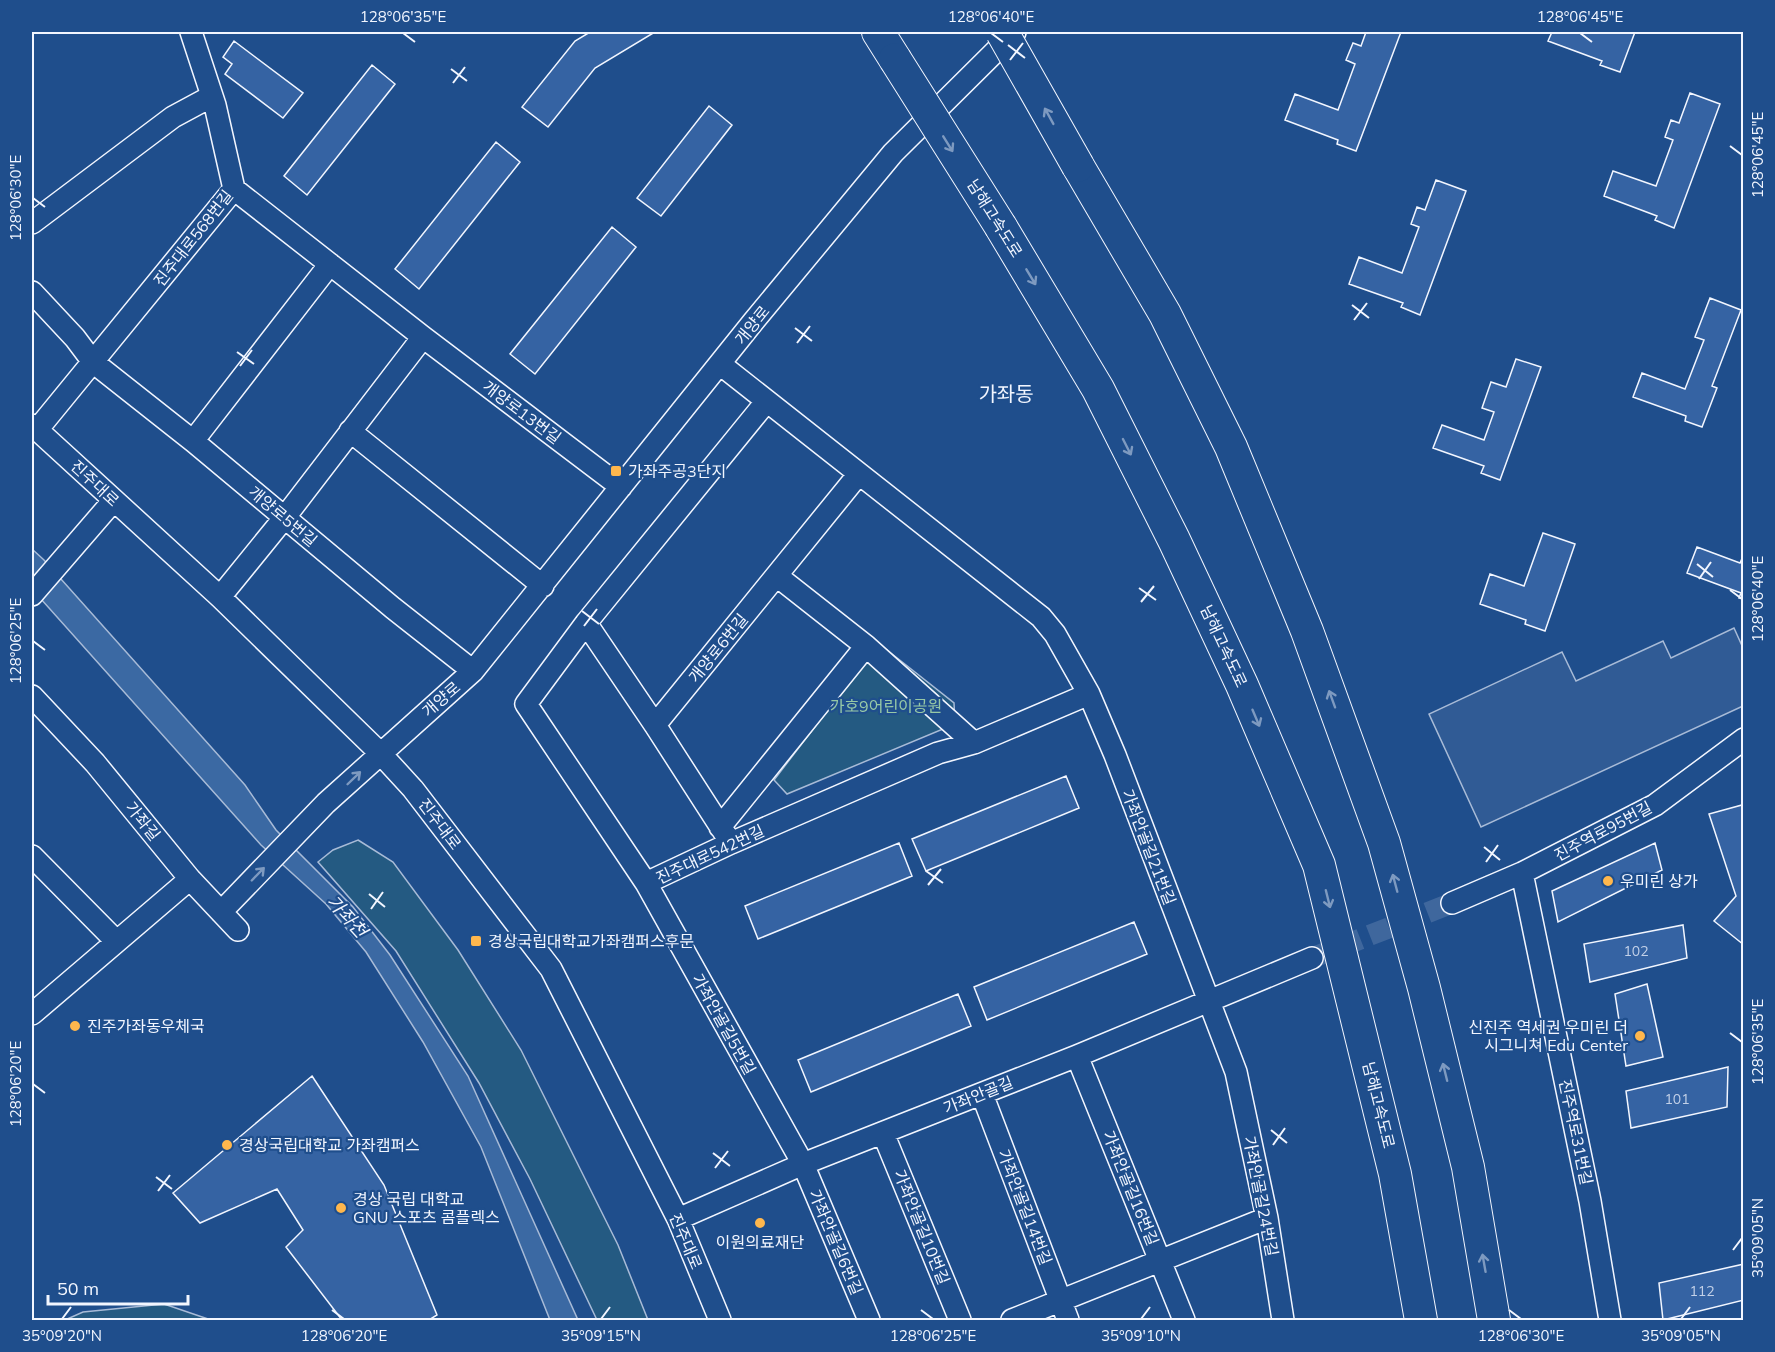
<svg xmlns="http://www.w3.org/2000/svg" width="1775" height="1352" viewBox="0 0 1775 1352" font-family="Mulish,'Noto Sans KR',sans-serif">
	<rect width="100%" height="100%" fill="#1f4e8c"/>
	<!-- green -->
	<path fill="#245a82" stroke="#a8bbd7" stroke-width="1.5" d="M887 650 954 703 955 724 787 794 774 780 870 655Z
		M358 840 393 862 458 950 521 1050 618 1245 648 1320H597L530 1179 479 1083 396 951 318 862 333 850Z
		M164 1304 211 1320H65L83 1312Z"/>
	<!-- parking -->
	<path fill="#305b95" stroke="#a8bbd7" stroke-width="1.5" d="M1734 628 1743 648V706L1481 827 1429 714 1562 652 1576 681 1663 641 1671 658Z"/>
	<!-- water -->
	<path fill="#3b69a3" stroke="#a8bbd7" stroke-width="1.5" d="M32 549 44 560 245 785 276 830 353 907 390 955 468 1076 578 1320H550L481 1147 423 1042 366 952 326 904 261 845 32 589Z"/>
	<!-- building -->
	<path fill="#3563a3" stroke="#f2f6ff" stroke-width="1.5" d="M590 32H655L595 68 548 127 522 107 575 41Z
		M1366 32H1401L1356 151 1337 144 1338 140 1285 120 1295 94 1338 110 1355 64 1346 60 1353 43 1361 46Z
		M1552 32H1635L1620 72 1600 65 1602 61 1548 41Z
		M234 41 303 93 283 118 225 74 232 64 223 57Z
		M372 65 395 84 307 195 284 176Z
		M1690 93 1720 104 1674 228 1655 220 1657 216 1604 196 1613 171 1656 186 1673 140 1665 137 1671 120 1679 123Z
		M709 106 732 125 661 216 637 198Z
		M496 142 520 162 419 289 395 269Z
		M1436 180 1466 191 1420 315 1401 307 1403 303 1349 284 1359 257 1402 273 1419 227 1411 224 1417 207 1425 210Z
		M612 227 636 247 535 374 510 354Z
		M1710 298 1741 310 1712 386 1717 388 1702 427 1685 421 1686 416 1633 397 1642 373 1685 389 1704 340 1695 337Z
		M1516 359 1541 367 1500 480 1481 473 1484 466 1433 448 1442 425 1484 440 1494 412 1482 408 1491 382 1506 387Z
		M1543 533 1575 544 1545 631 1525 624 1526 620 1480 604 1490 574 1524 586Z
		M1697 547 1740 563 1744 554V599L1739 598 1741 593 1687 573Z
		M1066 776 1079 808 926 871 912 839Z
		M1742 805 1744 810V945L1714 921 1736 896 1709 814Z
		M899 843 912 876 758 939 745 906Z
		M1655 843 1662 870 1558 922 1552 891Z
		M1134 922 1147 954 987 1020 974 987Z
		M1683 925 1687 958 1590 982 1584 944Z
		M1647 984 1663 1057 1626 1066 1615 994Z
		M958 994 971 1026 811 1092 798 1060Z
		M1728 1067 1727 1107 1631 1128 1626 1091Z
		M312 1076 384 1185 437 1315 429 1320H342L286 1247 303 1230 277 1189 200 1223 173 1193Z
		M1744 1264V1300L1663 1320 1659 1283Z"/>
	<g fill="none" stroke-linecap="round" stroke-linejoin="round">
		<!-- minor-tunnel -->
		<path stroke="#3f679d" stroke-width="21" stroke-dasharray="21 10" stroke-linecap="butt" d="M1312 958 1452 903"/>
		<!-- minor casing -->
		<g stroke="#f2f6ff" stroke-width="24">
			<path id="minor" d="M191 32 215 105 234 189
				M234 189 423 337 621 487
				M32 223 173 117 212 96
				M32 292 75 338 93 362 193 441 393 608 473 671
				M720 364 1041 617 1055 634 1089 694 1115 755 1236 1072 1267 1218 1283 1320
				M766 402 586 623 526 704 646 883 803 1164 869 1320
				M32 425 220 597 380 753 413 789 551 969 678 1219 720 1320
				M37 430 234 189
				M350 431 543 586
				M193 441 330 264
				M777 576 866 646 974 743
				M32 595 114 500
				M220 597 285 517 423 337
				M586 623 655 725 731 843
				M32 696 95 763 190 879 238 930
				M655 725 858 475
				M720 827 866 646
				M32 856 116 941
				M1522 873 1590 1201 1610 1320
				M646 883 731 843 938 753 974 743 1089 694
				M1452 903 1522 873 1655 805 1744 739
				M221 912 326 803 473 671 753 322 893 153 1015 32
				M32 1014 190 879
				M1077 1056 1184 1320
				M982 1094 1068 1320
				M883 1133 960 1320
				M678 1219 803 1164 1077 1056 1312 958
				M1012 1320 1267 1218"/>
		</g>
		<!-- highway casing -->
		<g stroke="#f2f6ff" stroke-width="34">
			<path id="highway" d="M878 32 895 59
				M1078 166 1165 314 1231 447 1307 631 1384 843 1424 988 1468 1167 1494 1320
				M1001 227 1098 389 1174 540 1242 685 1319 865 1395 1174 1421 1320"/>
		</g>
		<!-- minor -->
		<use href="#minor" stroke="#1f4e8c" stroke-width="21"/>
		<!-- highway -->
		<use href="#highway" stroke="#1f4e8c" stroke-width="32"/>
		<!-- highway-bridge casing -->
		<g stroke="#f2f6ff" stroke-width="34" stroke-linecap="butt">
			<path id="highway-bridge" d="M1002 32 1078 166
				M895 59 1001 227"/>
		</g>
		<!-- highway-bridge -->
		<use href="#highway-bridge" stroke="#1f4e8c" stroke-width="32"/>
	</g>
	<!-- one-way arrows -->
	<defs><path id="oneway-shaft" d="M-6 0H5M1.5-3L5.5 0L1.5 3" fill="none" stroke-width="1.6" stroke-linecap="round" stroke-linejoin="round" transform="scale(1.5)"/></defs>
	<g stroke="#7e9ac0">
		<use href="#oneway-shaft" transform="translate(1049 116) rotate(-119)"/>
		<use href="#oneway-shaft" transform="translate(948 144) rotate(58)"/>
		<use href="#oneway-shaft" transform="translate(1031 277) rotate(59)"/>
		<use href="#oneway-shaft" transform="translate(1127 447) rotate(63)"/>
		<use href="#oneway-shaft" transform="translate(1332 699) rotate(-110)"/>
		<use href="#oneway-shaft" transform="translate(1256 718) rotate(67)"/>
		<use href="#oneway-shaft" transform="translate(354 778) rotate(-44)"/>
		<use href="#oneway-shaft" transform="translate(258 874) rotate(-46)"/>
		<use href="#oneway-shaft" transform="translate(1395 883) rotate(-105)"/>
		<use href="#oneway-shaft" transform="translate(1328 899) rotate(76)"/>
		<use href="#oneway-shaft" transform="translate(1445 1072) rotate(-104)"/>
		<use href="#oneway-shaft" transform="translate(1484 1263) rotate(-100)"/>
	</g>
	<!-- ticks -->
	<path fill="none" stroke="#f2f6ff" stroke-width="2" d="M403 33 415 42M991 33 1003 42M1580 33 1592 42M1008 45 1025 58M1010 60 1023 43M451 69 467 81M453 83 465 67M1730 146 1742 155M33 198 45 207M1352 305 1369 318M1354 320 1367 303M795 328 812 341M797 343 810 326M237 352 254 364M240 366 252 350M1697 564 1713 577M1699 579 1711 562M1139 588 1156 600M1730 590 1742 599M1141 602 1154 586M582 611 599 624M584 626 597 609M33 641 45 650M1484 847 1500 860M1486 862 1498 845M926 871 943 883M928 885 941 869M369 894 385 907M371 909 383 892M1730 1033 1742 1042M33 1084 45 1093M1271 1130 1287 1143M1273 1145 1285 1128M713 1153 730 1166M715 1168 728 1151M156 1177 172 1189M158 1191 170 1175M1733 1250 1742 1238M332 1310 344 1319M921 1310 933 1319M1509 1310 1521 1319M62 1319 71 1307M601 1319 610 1307M1141 1319 1150 1307M1681 1319 1690 1307"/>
	<!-- markers -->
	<g fill="#ffb74d" stroke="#1f4e8c" stroke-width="2">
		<rect x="610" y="465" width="12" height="12" rx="3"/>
		<circle cx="1608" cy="881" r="6"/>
		<rect x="470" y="935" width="12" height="12" rx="3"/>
		<circle cx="75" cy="1026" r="6"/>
		<circle cx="1640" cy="1036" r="6"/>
		<circle cx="227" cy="1145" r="6"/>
		<circle cx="341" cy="1208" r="6"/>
		<circle cx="760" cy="1223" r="6"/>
	</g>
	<g text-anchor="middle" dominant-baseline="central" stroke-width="4.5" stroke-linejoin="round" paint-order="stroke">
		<!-- number labels -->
		<g font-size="14" fill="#c3d1e8">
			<text x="1636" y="951">102</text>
			<text x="1677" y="1099">101</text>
			<text x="1702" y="1291">112</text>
		</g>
		<!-- street labels -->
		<g font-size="16" fill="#f2f6ff" stroke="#1f4e8c">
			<text transform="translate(995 218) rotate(58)">남해고속도로</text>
			<text transform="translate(193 238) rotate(-52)">진주대로568번길</text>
			<text transform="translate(752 325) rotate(-51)">개양로</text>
			<text transform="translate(522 412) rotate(37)">개양로13번길</text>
			<text transform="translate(95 483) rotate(43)">진주대로</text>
			<text transform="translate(283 516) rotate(40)">개양로5번길</text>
			<text transform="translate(1224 646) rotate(65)">남해고속도로</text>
			<text transform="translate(718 648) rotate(-51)">개양로6번길</text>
			<text transform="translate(441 699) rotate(-41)">개양로</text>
			<text transform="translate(143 821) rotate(51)">가좌길</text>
			<text transform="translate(440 824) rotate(53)">진주대로</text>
			<text transform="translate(1603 831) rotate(-28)">진주역로95번길</text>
			<text transform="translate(1149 847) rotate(69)">가좌안골길21번길</text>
			<text transform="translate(710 854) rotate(-25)">진주대로542번길</text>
			<text transform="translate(724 1024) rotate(61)">가좌안골길5번길</text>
			<text transform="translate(978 1095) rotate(-22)">가좌안골길</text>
			<text transform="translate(1379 1105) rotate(76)">남해고속도로</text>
			<text transform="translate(1576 1132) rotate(78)">진주역로31번길</text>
			<text transform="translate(1131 1188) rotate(68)">가좌안골길16번길</text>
			<text transform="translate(1261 1196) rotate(79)">가좌안골길24번길</text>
			<text transform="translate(1025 1207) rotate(69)">가좌안골길14번길</text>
			<text transform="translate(922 1227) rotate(68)">가좌안골길10번길</text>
			<text transform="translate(686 1241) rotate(67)">진주대로</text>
			<text transform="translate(836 1242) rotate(67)">가좌안골길6번길</text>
		</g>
		<!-- poi labels -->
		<g font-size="16" fill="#f2f6ff" stroke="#1f4e8c" text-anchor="start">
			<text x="628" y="471">가좌주공3단지</text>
			<text x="1620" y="881">우미린 상가</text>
			<text x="488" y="941">경상국립대학교가좌캠퍼스후문</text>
			<text x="87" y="1026">진주가좌동우체국</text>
			<text x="1628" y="1027" text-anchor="end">신진주 역세권 우미린 더<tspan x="1628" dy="18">시그니쳐 Edu Center</tspan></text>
			<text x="239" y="1145">경상국립대학교 가좌캠퍼스</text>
			<text x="353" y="1199">경상 국립 대학교<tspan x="353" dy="18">GNU 스포츠 콤플렉스</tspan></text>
			<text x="760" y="1242" text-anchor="middle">이원의료재단</text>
		</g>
		<!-- park labels -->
		<g font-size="16" fill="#97c8a6" stroke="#1f4e8c">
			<text x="886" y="706">가호9어린이공원</text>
		</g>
		<!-- water labels -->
		<g font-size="18" font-style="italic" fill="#f2f6ff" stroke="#1f4e8c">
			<text transform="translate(347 916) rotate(48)">가좌천</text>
		</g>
		<!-- quarter labels -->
		<g font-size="20" fill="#f2f6ff" stroke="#1f4e8c">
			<text x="1006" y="393">가좌동</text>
		</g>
	</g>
	<!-- border -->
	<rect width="1775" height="1352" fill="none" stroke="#1f4e8c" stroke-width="66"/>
	<!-- scale -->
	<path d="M48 1295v9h140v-9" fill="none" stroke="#f2f6ff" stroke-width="3"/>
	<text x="57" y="1295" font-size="18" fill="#f2f6ff" stroke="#1f4e8c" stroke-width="4.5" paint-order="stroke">50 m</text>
	<rect x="33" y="33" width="1709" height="1286" fill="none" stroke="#f2f6ff" stroke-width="2"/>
	<g font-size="15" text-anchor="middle" fill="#f2f6ff">
		<text x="403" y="22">128°06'35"E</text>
		<text x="991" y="22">128°06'40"E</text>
		<text x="1580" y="22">128°06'45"E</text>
		<text transform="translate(1758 155) rotate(-90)" y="5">128°06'45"E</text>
		<text transform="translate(16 198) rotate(-90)" y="5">128°06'30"E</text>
		<text transform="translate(1758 599) rotate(-90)" y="5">128°06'40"E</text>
		<text transform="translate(16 641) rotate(-90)" y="5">128°06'25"E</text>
		<text transform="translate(1758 1042) rotate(-90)" y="5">128°06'35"E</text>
		<text transform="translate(16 1084) rotate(-90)" y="5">128°06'20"E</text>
		<text transform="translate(1758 1238) rotate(-90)" y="5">35°09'05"N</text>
		<text x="62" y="1341">35°09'20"N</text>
		<text x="344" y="1341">128°06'20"E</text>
		<text x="601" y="1341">35°09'15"N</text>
		<text x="933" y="1341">128°06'25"E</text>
		<text x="1141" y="1341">35°09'10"N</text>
		<text x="1521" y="1341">128°06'30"E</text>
		<text x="1681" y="1341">35°09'05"N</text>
	</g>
</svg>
